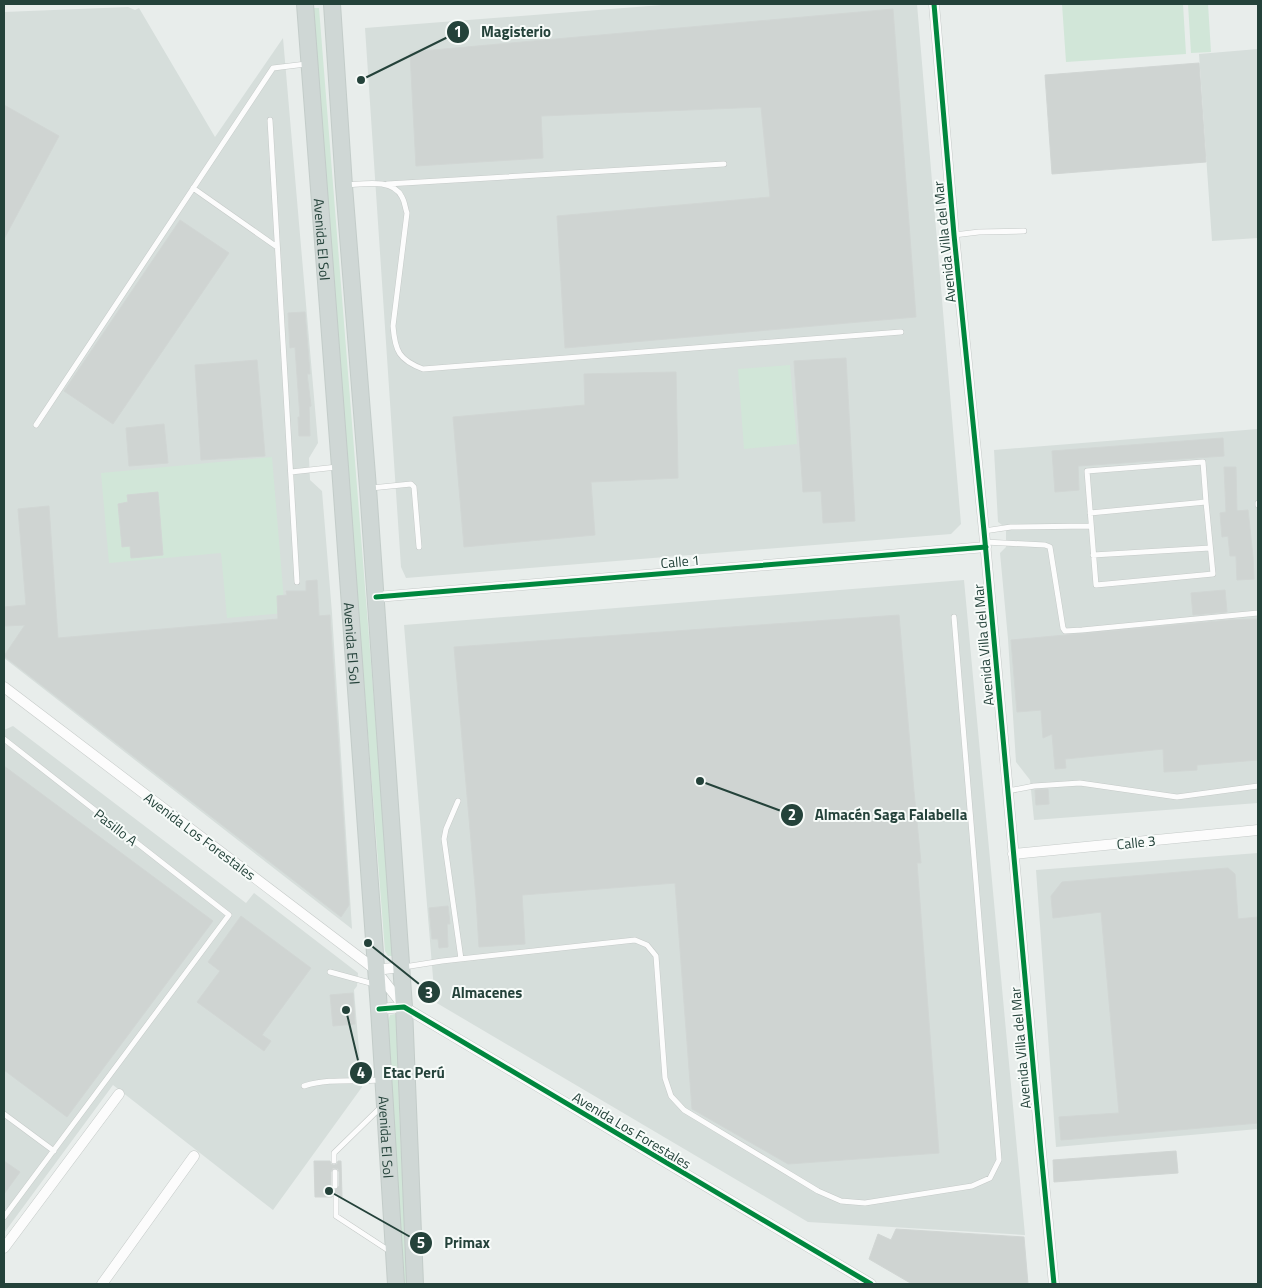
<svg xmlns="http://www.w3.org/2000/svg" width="1262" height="1288" viewBox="0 0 1262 1288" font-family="'Titillium Web',sans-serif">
	<rect width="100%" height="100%" fill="#e8edeb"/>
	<!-- built -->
	<path fill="#d6dedb" d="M675 4H917L961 524 951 534 406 578 401 567 365 28Z
		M128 7 135 10 139 8 215 137 283 38 318 443 309 458 310 480 322 491 332 613 352 929 4 658V12Z
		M1258 49V238L1212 241 1199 54Z
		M1258 429V803L1034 820 1030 780 1016 762 1008 639 1000 553 1006 547V528L998 522 994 450Z
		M964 580 1025 1235 808 1222 435 1002 404 625Z
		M13 726 246 903 254 893 358 973 357 986 354 990 362 1087 273 1210 113 1085 4 1233V730Z
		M1258 853V1129L1056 1147 1036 870Z"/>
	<!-- green -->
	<path fill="#d1e6d8" d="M1062 4H1183L1186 54 1066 62Z
		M1188 4H1208L1211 52 1191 53Z
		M309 8H319L394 952 392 956H388L385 951 329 234Z
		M790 365 797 444 744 449 738 369Z
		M272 457 285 613 227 618 221 553 109 563 101 473Z
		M395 1014 397 1019 399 1108 407 1284H402L388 1021 390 1015Z"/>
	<!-- building -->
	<path fill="#cfd4d2" stroke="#d1d6d4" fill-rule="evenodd" d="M893 9 916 317 565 348 557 216 770 197 761 107 541 116 543 158 416 166 410 52Z
		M1199 63 1206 162 1052 174 1045 75Z
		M4 105 59 136 4 239Z
		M180 220 229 253 113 424 64 391Z
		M305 312 310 374H307L311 406 309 407 310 436H299L298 417H300L295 347 290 348 288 313Z
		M846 358 855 521 823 523 821 491 803 492 794 361Z
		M257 360 265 456 201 460 195 365Z
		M676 372 678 478 591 482 595 535 464 547 453 417 585 405 584 374Z
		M164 424 168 463 129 466 126 428Z
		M1223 438 1224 456 1078 466 1079 490 1055 492 1052 451Z
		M1224 467H1236L1237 511 1248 510 1253 557 1254 579 1237 580 1236 556H1230L1228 536 1222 537 1220 513 1226 512Z
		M158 492 163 555 131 558 130 546 122 547 118 504 128 502 127 495Z
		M49 506 58 638 278 619 277 596 287 595 286 591H306V581L317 580 319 616 330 615 349 905 341 917 4 656 25 625 4 626V607L26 605 18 509Z
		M1225 590 1227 612 1193 615 1191 593Z
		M899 615 914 792 921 863H917L939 1153 788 1164 692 1109 675 883 522 895 525 944 479 947 476 898 454 647Z
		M1258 619V760L1197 765V770L1164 772 1163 749 1065 759 1066 768 1055 769 1052 734 1043 738 1041 710 1017 712 1011 640 1228 620Z
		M4 766 213 921 67 1117 4 1070Z
		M1048 789 1049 804 1036 805 1035 790Z
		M1228 868 1235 874 1238 919 1258 917V1123L1061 1140 1059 1117 1119 1113 1101 912 1053 918 1051 896 1062 882Z
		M448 906 450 924H447L448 947 439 948 438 939H432L429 908Z
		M241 916 311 968 262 1035 271 1041 264 1051 197 1002 220 971 208 962Z
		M353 993 355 1024 333 1026 330 995Z
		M1176 1151 1178 1173 1054 1182 1053 1160Z
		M4 1161 20 1172 4 1194Z
		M314 1161H330L331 1164 334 1165 337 1164 338 1161H341L342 1197H340L339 1194 336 1193 333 1194 332 1197H315ZM333 1168 338 1169 339 1172V1186L335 1190 332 1189 331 1186V1172Z
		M896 1229 1024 1237 1028 1284H912L869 1259 878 1234 891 1240Z"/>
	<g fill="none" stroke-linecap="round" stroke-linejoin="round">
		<!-- service casing -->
		<g stroke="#c5cac8" stroke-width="6">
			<path id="service" d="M270 120 297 582
				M387 184 724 164
				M347 185C364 184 393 178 402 197 405 202 405 208 407 213L393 326C395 351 399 360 423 369L901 332
				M193 188 277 247
				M954 235 979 232 1024 231
				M36 425 273 68 306 64
				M291 472 337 467
				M371 488 411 484 414 487 419 547
				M1258 503V505
				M1090 513 1206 502 1213 574 1096 585C1093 547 1090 509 1087 471L1203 462 1206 502
				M984 531 1011 527 1091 526
				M985 542 1045 545 1050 547 1063 628 1065 631 1082 630 1258 613
				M1093 555 1210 548
				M4 739 229 915 4 1217
				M1008 791 1034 786 1080 783 1177 797 1258 786
				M458 801 446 829 444 839 461 959
				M404 967 442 961 635 940 647 945 656 956 665 1078 671 1096 684 1110 818 1191 841 1201 865 1203 972 1186 990 1178 999 1160 954 617
				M330 972 374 984
				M304 1086C329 1078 355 1082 380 1080
				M4 1114 54 1151
				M334 1161V1153L381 1107
				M335 1172V1186
				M336 1197V1216L391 1252"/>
		</g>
		<!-- minor casing -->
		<g stroke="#c5cac8" stroke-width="11">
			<path id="minor" d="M934 4 954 235 984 531 1041 1152 1054 1284
				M376 597 986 547
				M4 687 376 970 401 967
				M1013 854 1258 830
				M377 972 402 1004
				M379 1009 404 1007 871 1284
				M4 1248 119 1094
				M102 1284 194 1156"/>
		</g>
		<!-- primary casing -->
		<g stroke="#c3ccc9" stroke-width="18">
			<g id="primary">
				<path id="s1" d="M305 4 340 467 379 1009 396 1284"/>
				<path d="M332 4 344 186 368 488 404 1007 415 1284"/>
			</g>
		</g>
		<!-- service -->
		<use href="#service" stroke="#fcfcfc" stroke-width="5"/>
		<!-- minor -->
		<use href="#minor" stroke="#fcfcfc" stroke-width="10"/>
		<!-- primary -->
		<use href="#primary" stroke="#cfd7d5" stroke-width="16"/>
		<!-- cycleway casing -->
		<g stroke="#f7fbf9" stroke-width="8">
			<path id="cycleway" d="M934 4 954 235 984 531 1041 1152 1054 1284
				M376 597 986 547
				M379 1009 404 1007 871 1284"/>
		</g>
		<!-- cycleway -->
		<use href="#cycleway" stroke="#00873e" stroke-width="5"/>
	</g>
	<g text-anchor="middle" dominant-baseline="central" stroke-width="4" stroke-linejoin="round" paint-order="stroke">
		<!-- street labels -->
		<g font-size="14" fill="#24423a" stroke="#f7fbf9">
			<text stroke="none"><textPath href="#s1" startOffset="236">Avenida El Sol</textPath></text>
			<text transform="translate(944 242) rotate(-96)">Avenida Villa del Mar</text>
			<text transform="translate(680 561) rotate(-5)">Calle 1</text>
			<text stroke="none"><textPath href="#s1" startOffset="641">Avenida El Sol</textPath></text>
			<text transform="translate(983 645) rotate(-95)">Avenida Villa del Mar</text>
			<text transform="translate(116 827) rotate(38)">Pasillo A</text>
			<text transform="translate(200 836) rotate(37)">Avenida Los Forestales</text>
			<text transform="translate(1136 842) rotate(-6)">Calle 3</text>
			<text transform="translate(1020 1048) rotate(-95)">Avenida Villa del Mar</text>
			<text transform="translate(632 1130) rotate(31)">Avenida Los Forestales</text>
			<text stroke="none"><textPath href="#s1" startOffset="1136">Avenida El Sol</textPath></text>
		</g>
	</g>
	<!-- callouts -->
	<path fill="none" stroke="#24423a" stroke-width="2" d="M361 80L458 32M700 781L792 815M368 943L429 992M346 1010L361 1073M329 1191L421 1243"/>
	<g fill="#24423a" stroke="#f7fbf9" stroke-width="2">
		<circle cx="361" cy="80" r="5"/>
		<circle cx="700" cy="781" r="5"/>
		<circle cx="368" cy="943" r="5"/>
		<circle cx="346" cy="1010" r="5"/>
		<circle cx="329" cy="1191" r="5"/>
		<circle cx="458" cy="32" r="12"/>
		<circle cx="792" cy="815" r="12"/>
		<circle cx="429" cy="992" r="12"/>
		<circle cx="361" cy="1073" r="12"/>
		<circle cx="421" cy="1243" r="12"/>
	</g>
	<g font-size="15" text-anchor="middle" font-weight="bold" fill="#fff">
		<text x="458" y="37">1</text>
		<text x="792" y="820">2</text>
		<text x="429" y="998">3</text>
		<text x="361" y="1078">4</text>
		<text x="421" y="1248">5</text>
	</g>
	<g font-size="15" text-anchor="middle" font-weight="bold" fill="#24423a" stroke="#f7fbf9" stroke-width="4" stroke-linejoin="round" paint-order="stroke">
		<text x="516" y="37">Magisterio</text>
		<text x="891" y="820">Almacén Saga Falabella</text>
		<text x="487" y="998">Almacenes</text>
		<text x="414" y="1078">Etac Perú</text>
		<text x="467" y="1248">Primax</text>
	</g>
	<!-- border -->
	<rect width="1262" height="1288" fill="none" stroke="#24423a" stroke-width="10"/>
</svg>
